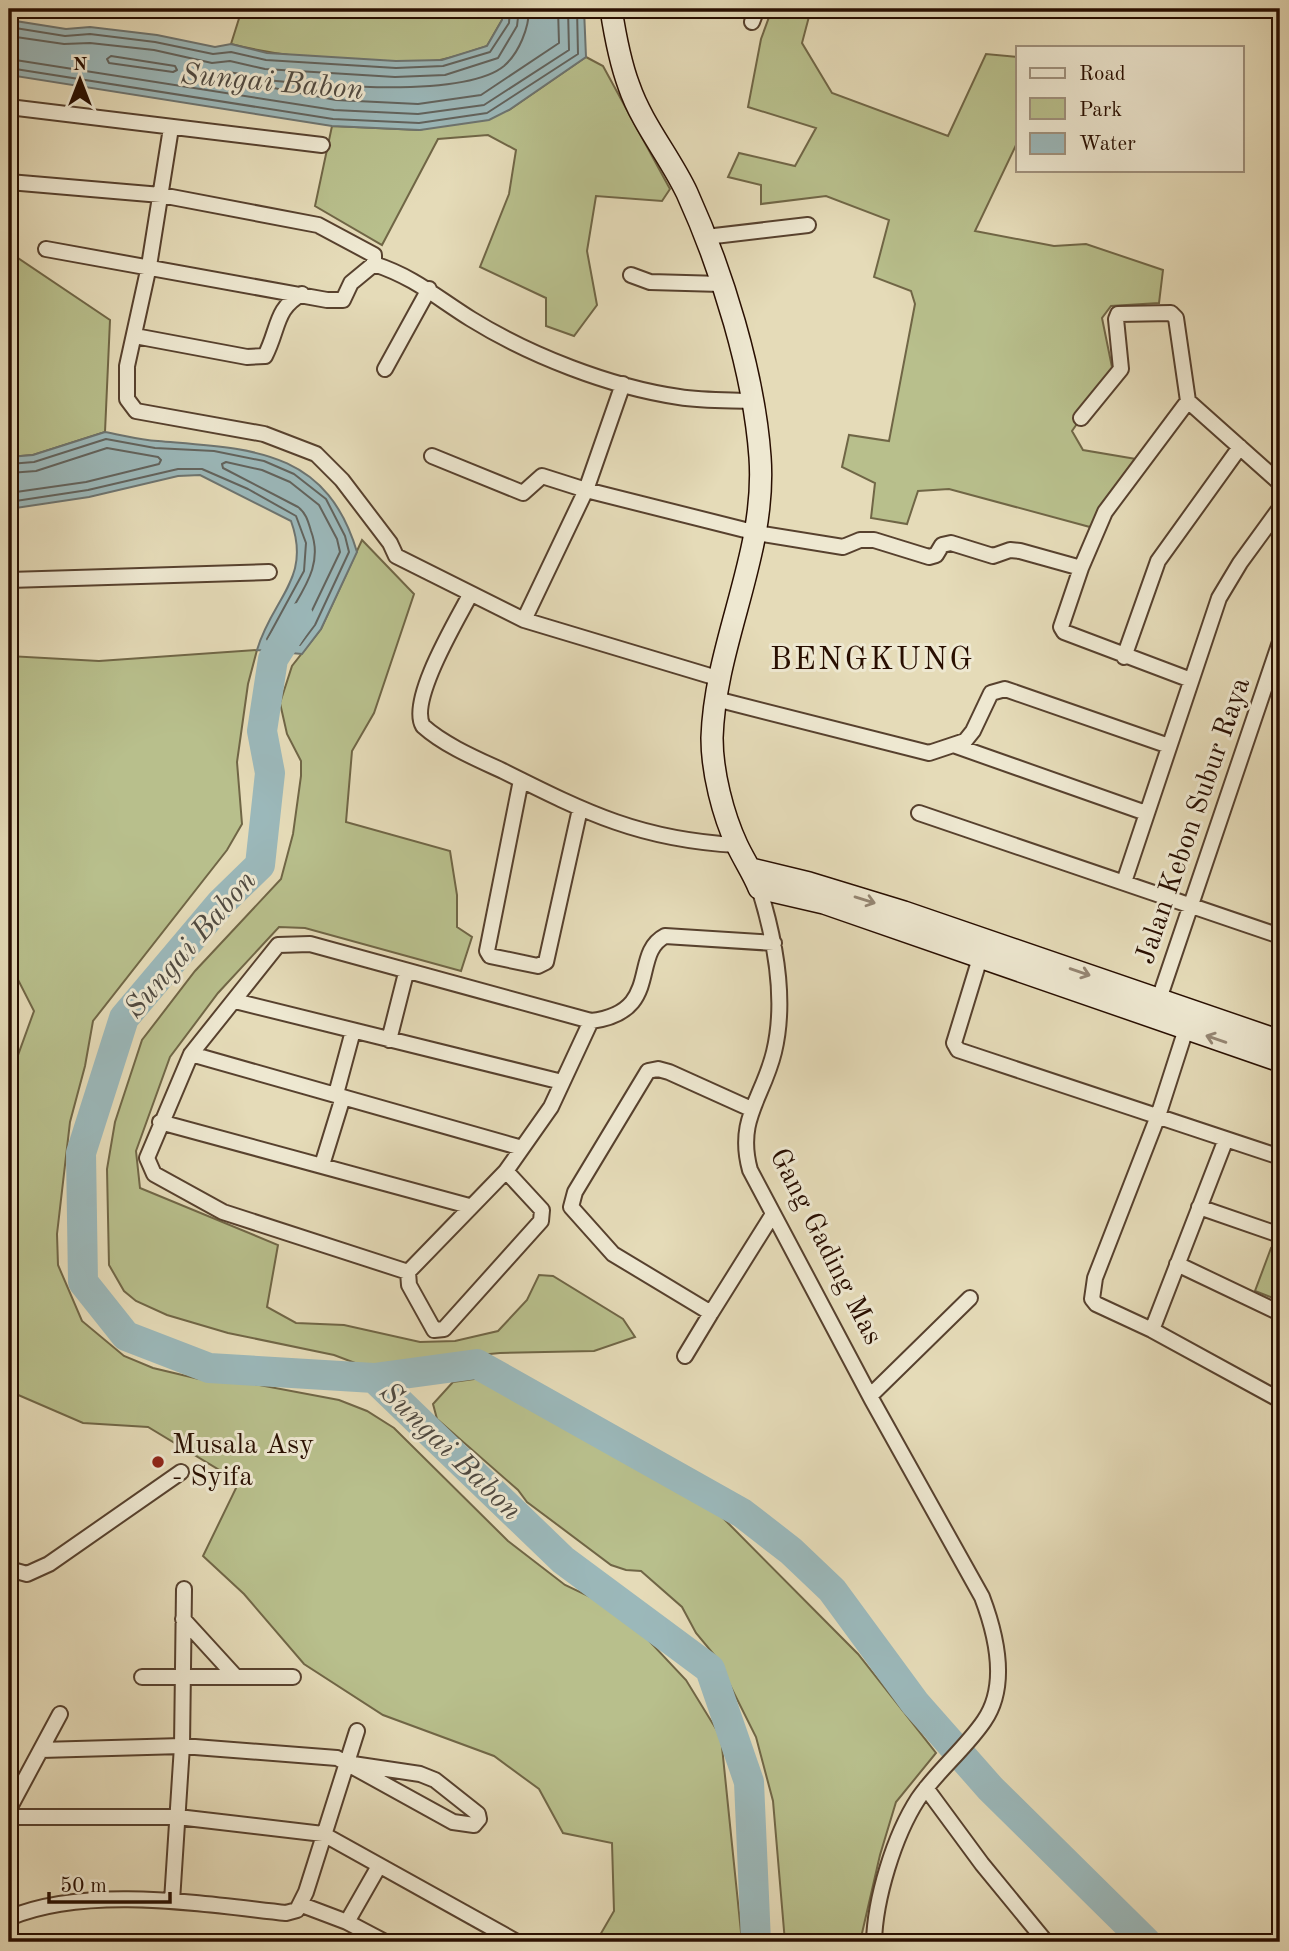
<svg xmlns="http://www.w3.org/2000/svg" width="1289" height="1951" viewBox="0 0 1289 1951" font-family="'Old Standard TT',serif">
	<rect width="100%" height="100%" fill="#e5dbb8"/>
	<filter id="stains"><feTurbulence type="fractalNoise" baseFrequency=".00286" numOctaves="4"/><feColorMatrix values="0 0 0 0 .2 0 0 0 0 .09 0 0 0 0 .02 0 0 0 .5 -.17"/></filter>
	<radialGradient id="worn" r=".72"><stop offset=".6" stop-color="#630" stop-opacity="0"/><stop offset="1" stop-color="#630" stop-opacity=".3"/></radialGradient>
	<!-- green -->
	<path fill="#b8bf8c" stroke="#706646" stroke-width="2" d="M242 9H503L502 20 487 46C472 51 456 57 440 60 385 67 285 58 231 44Z
		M772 9H811L802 43 832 93 948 136 986 54 1018 57V141L975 231 1054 246 1086 244 1163 270 1159 303 1111 306 1102 318 1113 372 1072 431 1083 450 1136 459 1090 527 949 489 918 491 907 524 871 518 875 483 842 467 849 435 889 441 915 304 911 291 874 277 889 220 826 196 761 204V185L728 177 739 153 795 166 816 128 748 107 761 39Z
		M586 57 603 66 670 189 662 201 596 196 587 251 597 305 574 336 546 326V298L480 267 509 194 516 150 488 135 438 139 382 245 315 206 332 126 419 130 509 110Z
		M9 252 110 320 105 432 33 455 9 457Z
		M362 540 414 594 374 713 352 751 346 822 450 851 457 895V927L472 937 461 971 305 928 279 927 218 993 170 1057 136 1151 140 1188 278 1245 267 1307 296 1323 344 1325 420 1342 455 1341 498 1331 527 1300 539 1275 553 1276 623 1319 635 1337 594 1351 500 1353 363 1366 334 1355 228 1333 167 1315 136 1301 124 1291 109 1265 107 1169 115 1122 142 1040 195 971 281 879 293 834 301 776V761L287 734 280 703 292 666 321 629Z
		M257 650 248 684 237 762 242 824 227 850 93 1021 85 1066 70 1122 57 1234 58 1265 82 1321 124 1356 153 1368 199 1379 249 1383 339 1400 367 1411 394 1428 508 1541 565 1585 622 1612 686 1680 721 1737 742 1942H596L614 1911 612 1843 563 1833 539 1789 494 1756 383 1715 304 1664 244 1594 203 1556 239 1482 148 1427 83 1423 9 1391V1080L34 1011 12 968 9 936V656L99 661Z
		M1271 1248 1280 1252 1278 1300 1255 1291Z
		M481 1378 515 1392 573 1433 718 1513 858 1654 936 1753 896 1802 880 1855 860 1942H785L773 1801 756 1737 716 1657 696 1633 682 1607 641 1571 626 1570 611 1565 527 1502 518 1490 437 1419 433 1404 453 1382Z"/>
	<!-- water -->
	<path fill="#9bb8ba" stroke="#6d7470" stroke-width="2" d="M503 9H584L586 57 509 110 489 120 420 130 332 126 9 75V20L66 29 90 27 157 35 215 47 231 44 267 53 396 61 442 60 487 46 502 20Z
		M105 432C122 435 140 440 158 441 250 449 326 448 357 552L321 629 302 654 257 650C272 598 312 579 291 521L200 475 178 476 89 497 9 509V457L33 455Z"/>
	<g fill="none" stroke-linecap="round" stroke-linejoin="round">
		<!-- shore -->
		<path stroke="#62635d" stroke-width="2" d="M529 9C529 28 519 53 504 66 464 99 318 85 266 80 250 78 236 70 219 73L217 77 336 100 418 104 481 95 559 43 558 9
			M9 27 65 36 90 34 155 42 213 54 231 52 266 60 396 68 443 66 490 52 509 23 510 9
			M9 36 64 44 90 43 154 50 212 63 230 61 265 69 395 77 445 75 498 58 517 26 519 9
			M111 56 175 66 177 70 173 72 109 63 107 59Z
			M9 59 334 110 418 114 484 105 569 50 568 9
			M9 68 333 119 419 123 487 113 578 54 577 9
			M226 462 262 470 290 482 319 505 337 539 340 552 307 621 295 637 283 636 280 633C294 598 326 571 311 531 308 521 306 513 298 507L223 468 222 464Z
			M9 464 34 462 106 439 155 448 214 451 264 461 294 474 326 499 345 536 349 552 315 625 300 645 270 644 267 639 304 571 306 543 296 516 248 489 202 469H178L88 490 9 502
			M9 473 36 471 107 448 158 457 161 460 159 464 86 482 9 493"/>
		<!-- river -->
		<path stroke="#9bb8ba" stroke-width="30" d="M299 618 273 659 262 731 270 773 260 865 221 903 124 1018 81 1153 83 1282 126 1336 209 1368 374 1378 563 1560 710 1669 749 1782 756 1942
			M374 1378 477 1364 742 1513 791 1551 832 1590 915 1703 990 1788 1146 1942"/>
		<!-- street casing -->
		<g stroke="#57412e" stroke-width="18">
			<path id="street" d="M752 22 757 9
				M9 107 322 145
				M171 128 149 266 127 366V399L136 411 264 434 316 454 342 480 390 543 396 556 524 620 717 678
				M9 182 161 195 318 225 374 255V264
				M706 237 808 225
				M46 249 327 300H343L351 283 374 264C414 277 436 297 471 319 529 355 610 387 679 397 703 401 729 400 753 401
				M631 275 650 282 721 284
				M135 336 247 357 265 356C279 329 275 308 302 294
				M385 369 429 289
				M1188 401 1105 512 1081 568 1061 627 1064 632 1191 680
				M1081 418 1121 369 1116 319 1118 314 1171 313 1176 318 1188 401 1280 483
				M432 456 523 493 542 476 586 490 757 533 843 547 860 540H874L929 557 936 555 942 545 951 543 993 556 1010 550 1020 551 1081 568
				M9 580 269 572
				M470 595C457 620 408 701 423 726 444 745 477 759 503 771 587 813 641 840 737 845
				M524 620 586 490 623 384
				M1124 657 1158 561 1240 447
				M716 699 929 753 965 741 973 731 991 693 1005 689 1169 746
				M956 746 1146 813
				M521 780 487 951 490 956 538 966 546 962 580 809
				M919 813 1280 936
				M1124 882 1219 598 1240 563 1280 508
				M759 888C775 939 787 998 774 1052 763 1098 736 1119 750 1170L872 1400 982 1597C996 1634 1009 1685 984 1721 965 1749 937 1771 918 1799 894 1836 875 1899 874 1942
				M980 958 954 1043 958 1050 1280 1157
				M235 1001 562 1082
				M1156 1008 1280 642
				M1186 1029 1158 1116 1095 1278 1092 1299 1096 1304 1152 1330 1280 1400
				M389 1040 406 973
				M9 1049H10
				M191 1054 522 1148
				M336 1094 353 1031
				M751 1109 669 1072 658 1069 648 1071 575 1192 571 1207 613 1254 711 1313 773 1214
				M160 1122 469 1206
				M322 1165 343 1097
				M506 1171 408 1272 409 1285 434 1330 444 1329 541 1221 542 1210 506 1171 551 1107 591 1021
				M1199 1207 1280 1235
				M1177 1264 1280 1313
				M408 1272 223 1212 154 1174 147 1158 191 1054 278 945 310 944 591 1021C663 1012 630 954 665 936L774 943
				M1152 1330 1226 1139
				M685 1356 711 1313
				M870 1396 970 1298
				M9 1569 27 1574 49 1564 181 1472
				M183 1619 236 1677
				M142 1677H293
				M41 1750 182 1746 337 1758 346 1763 420 1774 435 1780 478 1814 479 1819 474 1825 453 1822 346 1763
				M926 1788 982 1864 1046 1942
				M9 1809 60 1714
				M9 1817H178L323 1834 517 1942
				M172 1901 182 1746 184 1589
				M302 1905 347 1922 385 1942
				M9 1918C87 1885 202 1904 286 1913L297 1910 306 1892 357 1731
				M347 1922 379 1866"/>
		</g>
		<!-- secondary casing -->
		<g stroke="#280e00" stroke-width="24">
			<path id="secondary" d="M611 9C615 35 620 62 629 86 642 124 670 157 687 193 722 270 754 373 760 457 767 554 715 642 712 738 712 772 723 815 737 845 744 860 753 873 759 888L824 903 1280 1061
				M751 869 809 883 904 912 1280 1041"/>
		</g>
		<!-- street -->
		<use href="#street" stroke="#eee8d1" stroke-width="14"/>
		<!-- secondary -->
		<use href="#secondary" stroke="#eee8d1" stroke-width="21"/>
	</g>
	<!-- one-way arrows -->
	<defs><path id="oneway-shaft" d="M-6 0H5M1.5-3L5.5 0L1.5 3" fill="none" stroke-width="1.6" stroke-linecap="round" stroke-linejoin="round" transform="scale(1.75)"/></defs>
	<g stroke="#958673">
		<use href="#oneway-shaft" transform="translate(865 900) rotate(17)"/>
		<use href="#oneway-shaft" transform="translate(1080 972) rotate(19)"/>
		<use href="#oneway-shaft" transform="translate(1216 1039) rotate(-161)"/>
	</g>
	<!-- markers -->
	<circle fill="#8f2418" stroke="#eee8d1" stroke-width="2.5" cx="158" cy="1462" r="7"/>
	<g text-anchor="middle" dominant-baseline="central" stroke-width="6" stroke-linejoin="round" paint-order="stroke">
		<!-- street labels -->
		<g font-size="28" fill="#280e00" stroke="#eee8d1">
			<text transform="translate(1194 821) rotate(-71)">Jalan Kebon Subur Raya</text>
			<text transform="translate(825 1247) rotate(63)">Gang Gading Mas</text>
		</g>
		<!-- poi labels -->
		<g font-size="28" fill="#280e00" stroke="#eee8d1" text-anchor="start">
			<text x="172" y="1446">Musala Asy<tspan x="172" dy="32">- Syifa</tspan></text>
		</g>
		<!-- water labels -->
		<g font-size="30" font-style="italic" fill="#504a41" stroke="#eee8d1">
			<text transform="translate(272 83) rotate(5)">Sungai Babon</text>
			<text transform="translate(191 945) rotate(-49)">Sungai Babon</text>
			<text transform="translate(450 1452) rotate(44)">Sungai Babon</text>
		</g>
		<!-- quarter labels -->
		<g font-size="32" letter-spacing="2" fill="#280e00" stroke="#eee8d1">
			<text x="872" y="661">BENGKUNG</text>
		</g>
	</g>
	<!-- margin -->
	<rect width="1289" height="1951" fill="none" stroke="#e5dbb8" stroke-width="35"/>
	<rect x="10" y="10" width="1268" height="1930" fill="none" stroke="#280e00" stroke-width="3.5"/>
	<rect x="18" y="18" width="1254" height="1916" fill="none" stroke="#280e00" stroke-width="2"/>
	<!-- legend -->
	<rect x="1016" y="46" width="228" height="126" fill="#eee8d1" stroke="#9f917d" stroke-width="2"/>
	<rect x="1030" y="68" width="35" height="10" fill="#eee8d1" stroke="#9f917d" stroke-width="2"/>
	<text x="1079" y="80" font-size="21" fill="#280e00">Road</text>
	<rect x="1030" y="98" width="35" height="21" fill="#b8bf8c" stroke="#9f917d" stroke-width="2"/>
	<text x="1079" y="116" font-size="21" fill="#280e00">Park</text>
	<rect x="1030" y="133" width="35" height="21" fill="#9bb8ba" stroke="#9f917d" stroke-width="2"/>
	<text x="1079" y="150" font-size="21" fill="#280e00">Water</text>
	<!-- north arrow -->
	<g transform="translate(80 80)" stroke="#eee8d1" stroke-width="5" paint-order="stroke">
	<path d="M0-5L12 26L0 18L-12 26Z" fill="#280e00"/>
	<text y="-10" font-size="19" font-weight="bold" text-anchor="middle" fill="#280e00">N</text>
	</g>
	<!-- scale -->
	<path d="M49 1892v10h121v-10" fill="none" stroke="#280e00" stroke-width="3.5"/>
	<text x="60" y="1892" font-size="21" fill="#280e00" stroke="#eee8d1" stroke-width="5" paint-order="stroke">50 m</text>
	<rect width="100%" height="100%" filter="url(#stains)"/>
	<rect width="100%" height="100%" fill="url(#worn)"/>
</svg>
